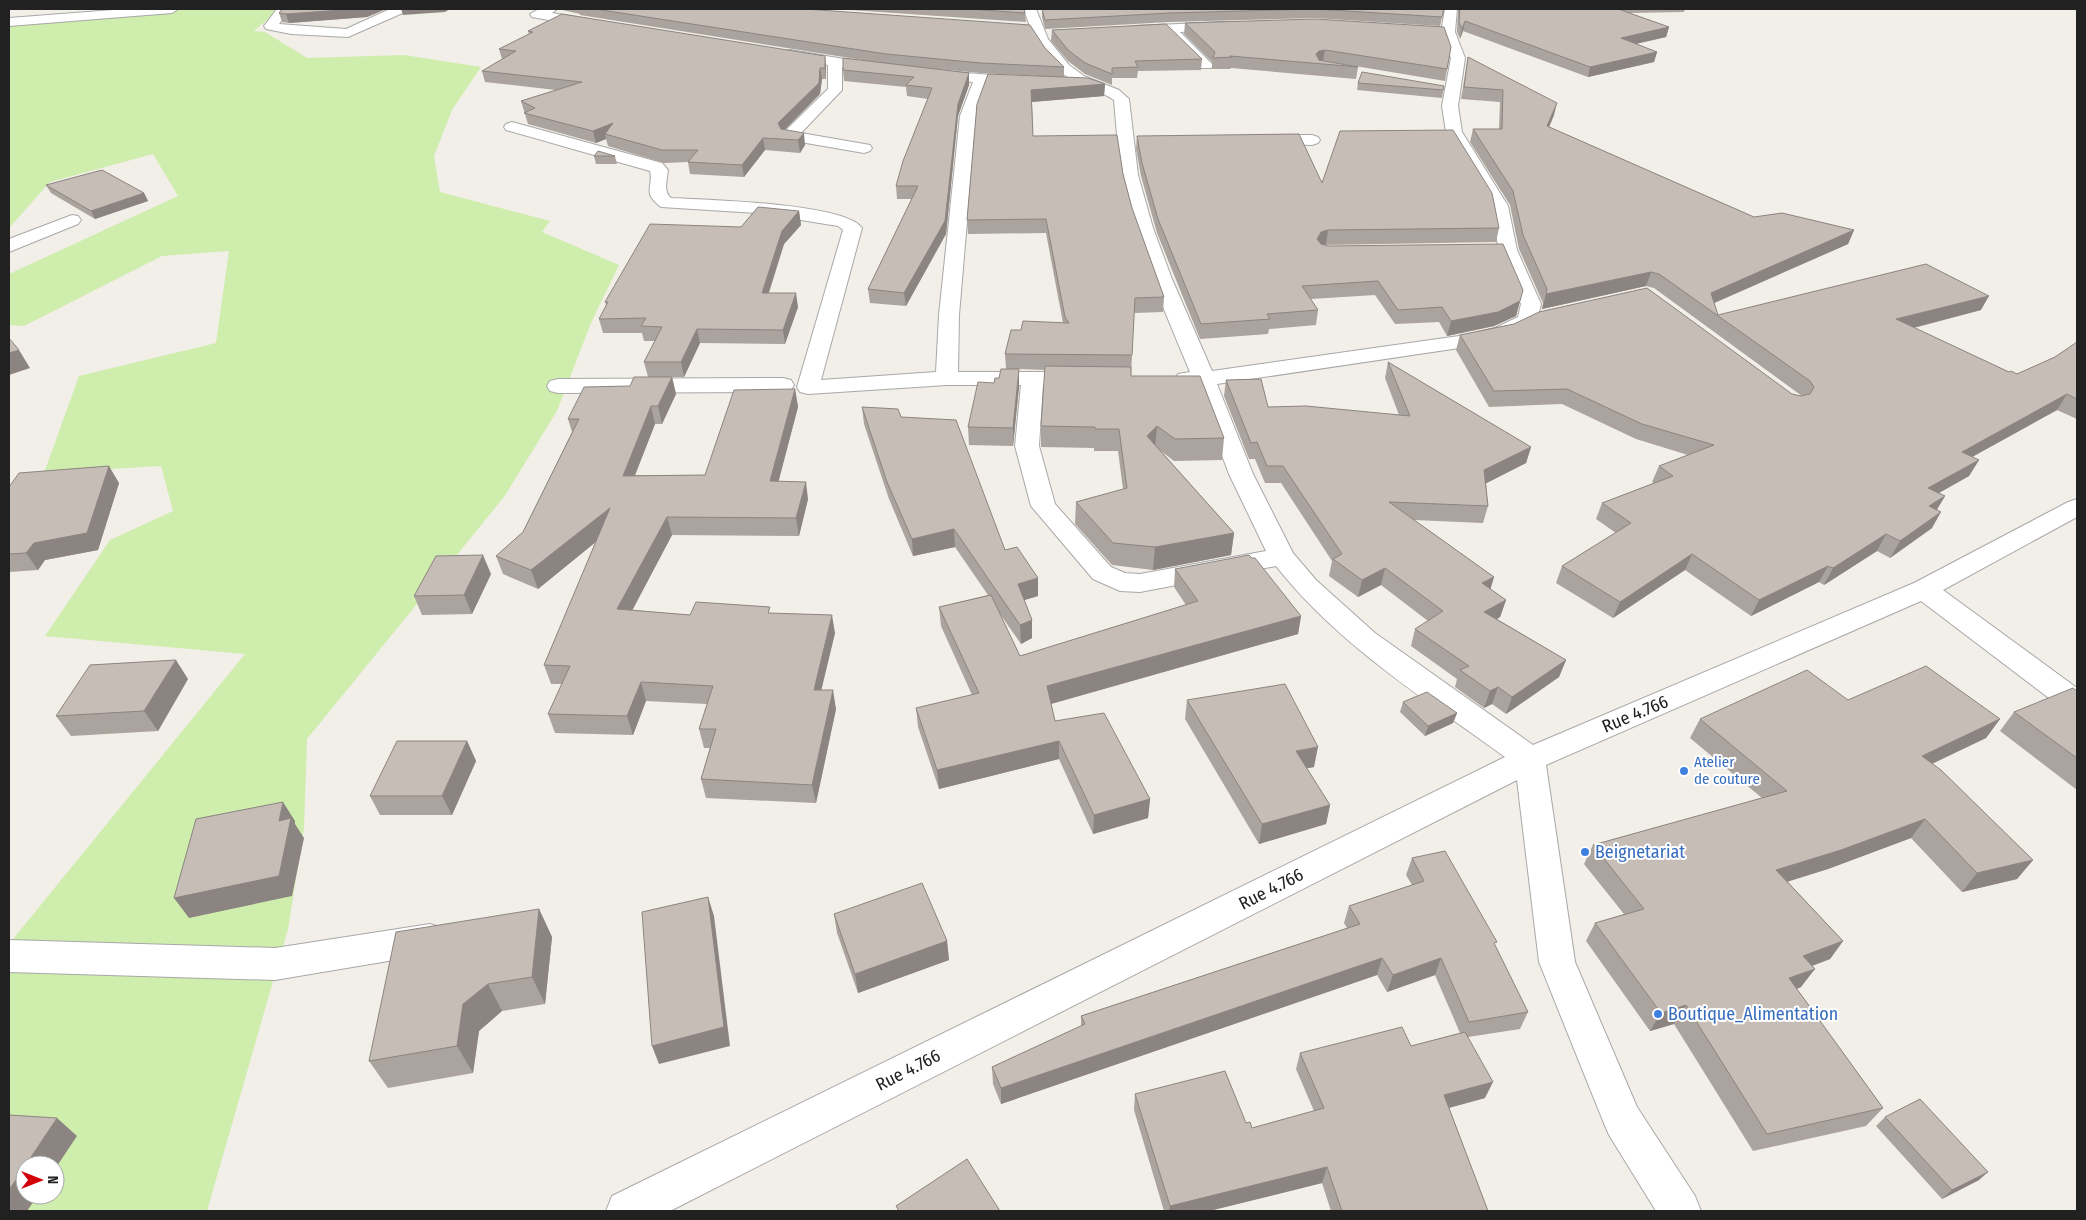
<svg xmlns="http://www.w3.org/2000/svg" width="2086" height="1220" viewBox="0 0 2086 1220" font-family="'Fira Sans Condensed',sans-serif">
	<rect width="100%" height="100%" fill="#f2eee8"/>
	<!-- grass -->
	<path fill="#cfedad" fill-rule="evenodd" d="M161 9H280L254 31 265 32 307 58 404 55 481 67 452 110 434 156 440 192 550 221 542 232 619 265 591 323 557 411 504 497 307 739 304 828 288 929 207 1211H9V944L245 654 45 636 110 540 173 511 161 466 44 473 79 376 216 343 229 251 162 256 24 326 9 325V274L178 196 153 154 50 182 9 228V19ZM25 1165H55V1195H25Z"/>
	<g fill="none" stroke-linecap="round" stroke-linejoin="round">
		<!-- minor casing -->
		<g stroke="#a8a8a8" stroke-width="2">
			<path id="minor" d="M126 9H178L172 13 9 26V18Z
				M277 9H289L279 24 346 29 390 9H406L405 12 348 37 291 34 266 29 264 26Z
				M539 9H557L552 13 592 20 599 24 592 28 532 17 530 14Z
				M1024 9H1036L1048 39 1069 65 1084 76 1119 90 1129 99 1138 175 1153 228 1172 279 1212 371 1466 335 1495 328 1518 317 1521 304 1499 250 1490 206 1446 132 1442 106 1451 58 1441 32 1445 9H1457L1455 32 1465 58 1458 106 1462 132 1508 206 1517 250 1541 304 1537 320 1534 324 1509 337 1466 347 1217 384 1253 474 1293 553 1316 580 1375 633 1533 745 1914 583 2068 502 2077 499V517L1943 590 2077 688V714L2066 711 1921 601 1546 765 1575 962 1637 1107 1695 1196 1701 1211H1656L1609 1135 1603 1121 1539 962 1517 780 670 1211H606L612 1196 1505 757C1425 699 1337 644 1276 566L1140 592 1120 591 1093 579 1031 506 1015 446 1021 385H947L808 394 800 392 797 387 843 230 838 226 757 213 661 207C641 192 654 187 650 171L506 130 504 127 506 124 512 122 662 163 668 170C667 180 663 191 671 198 706 200 845 203 862 228L821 380 936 372 939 315 960 116 973 82 931 78 926 77 924 74 926 71 931 70 1028 78 1030 81 1028 84 1023 85 987 83 976 116 959 315 958 372H1081L1089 374 1092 379 1089 384 1081 386 1043 385 1039 446 1055 504 1111 567 1125 573 1140 574 1266 551 1229 474 1196 386 1178 384 1175 379 1178 374 1190 372C1167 316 1141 259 1127 199 1119 167 1117 134 1114 100 1103 92 1090 90 1079 84 1049 69 1033 39 1024 9Z
				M1223 22 1228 23 1230 26 1228 29 1180 32 1213 65 1211 68H1201L1171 38 1169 35 1171 32 1134 34 1127 30 1134 26Z
				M790 50 886 66 888 69 886 72 881 73 842 67V90L801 133 870 145 872 148 870 151 864 153 783 139 781 136 783 133 828 89V65L785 57 783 54 785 51Z
				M1265 135H1312L1318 137 1320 140 1318 143 1312 145 1259 143 1257 140 1259 137Z
				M72 215 78 216 81 220 78 224 9 252V239Z
				M783 378 791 380 794 385 791 390 783 392 558 393 550 391 547 386 550 381 558 379Z
				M430 924 443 928 448 939 443 950 430 954 275 980 9 972V940L275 948Z"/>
		</g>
		<!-- minor -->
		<use href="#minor" fill="#fff" fill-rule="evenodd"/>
	</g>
	<!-- wall -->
	<path fill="#aba39d" d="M282 9H386L367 17 289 23 282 22 279 13Z
		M558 9H805L1045 48 1064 67V77L1105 84 1104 96 1032 102 1033 136 1123 174 1132 208 1164 297 1163 312 1134 313 1131 376 1224 438 1222 460 1174 461 1161 451 1234 533 1231 555 1153 570 1112 565 1075 524 1076 502 1123 489 1118 451H1094V448L1041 447V426L1045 370 1019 369V387L1013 446 969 445 968 427 994 383 1006 369 1005 354 1021 330 1063 323 1046 233 968 234 967 220 977 104 1057 77 981 73 915 67 969 73V85L958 116 946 234 906 306 870 303 868 289 912 199H897L896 186 928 99 907 96 906 87 844 81 843 70 869 61 580 15V14Z
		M836 9H1024L1025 13 1026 22Z
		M1042 9H1444L1440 26 1314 18 1169 22 1045 29 1042 17Z
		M1458 9H1685L1684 12 1629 13 1669 27 1666 37 1635 44 1657 52 1654 62 1588 77 1463 31 1460 39 1457 32Z
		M1185 23 1451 47 1445 81 1343 64 1358 67 1356 79 1231 68 1230 69H1212V62L1184 34Z
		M1052 30 1202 59 1201 70 1138 71 1137 78H1112V85L1085 74 1068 61 1051 41Z
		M528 31 825 56 826 67V79H822L820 94 785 130 805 145 800 153 765 150 744 177 690 174 688 162 664 163 608 146 606 139 596 143 528 124 521 101 556 90 485 82 482 71 502 59 499 49 529 34Z
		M1468 57 1554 115 1549 127 1754 217 1854 230 1848 244 1714 303 1718 315 1981 310 1914 328 2009 372 2017 374 2055 357 2077 342V419L2057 410 1972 457 1979 460 1969 476 1939 493 1945 496 1937 510 1932 528 1890 558 1877 551 1824 585 1819 582 1751 616 1685 570 1613 618 1556 583 1562 566 1616 533 1596 519 1602 503 1654 483 1652 482 1659 466 1688 455 1636 439 1562 404 1489 407 1456 350 1460 335 1792 394 1801 396H1802L1654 288 1646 286 1542 309 1543 303 1519 249 1510 205 1470 142 1473 129H1499L1500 102 1461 99Z
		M1358 83 1444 86 1442 98 1357 90Z
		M1137 136 1322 183 1499 228 1496 242 1324 245 1520 301 1516 316 1494 326 1447 336 1439 322 1395 324 1375 295 1311 299 1318 310 1316 325 1269 329 1268 334 1200 339 1157 233 1141 176 1136 149Z
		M594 156H615L617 164H596Z
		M46 185 144 193 148 201 95 219 51 193Z
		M799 211 801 225 784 244 769 293 798 307 785 344 700 343 684 377H648L644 362 655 341H644L642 333H603L599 319 606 305 605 302 741 227Z
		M1388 362 1531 447 1526 463 1486 483 1488 506 1483 523 1414 520 1494 577 1490 589 1506 600 1500 617 1497 619 1566 660 1559 677 1506 714 1492 704 1484 708 1455 687 1457 679 1411 646 1415 629 1428 621 1381 585 1358 597 1329 576 1332 561 1281 483H1265L1255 459H1249L1224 396 1226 380 1268 407 1399 415 1385 378Z
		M672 377 676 394 662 424H655L635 475H705L795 389 798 407 778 481 808 499 799 536 672 535 632 610 690 615 771 613 835 633 821 690 836 709 816 803 706 798 701 779 710 748H704L699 729 707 704 646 701 633 735 555 733 548 714 562 684H551L544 665 596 542 538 589 503 574 496 556 523 532 572 432 568 419Z
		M862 407 901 417 1005 550 1038 596 1024 600 1032 620V638L1021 644 998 611 1020 656 1186 605 1174 587 1175 569 1301 616 1298 634 1051 704 1055 721 1150 799 1148 818 1093 834 1059 759 939 789 918 727 916 708 972 695 941 626 939 607 988 595 955 547 913 556 889 499 864 424Z
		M119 483 98 550 45 560 38 570 9 572V487Z
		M491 574 472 614 422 615 414 596Z
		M188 679 158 731 71 736 56 716Z
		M2077 691V790L2000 731 2014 712Z
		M1187 700 1314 767 1306 768 1330 805 1326 824 1259 844 1185 719Z
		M1848 700 2000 719 1986 738 1932 763 2033 860 2017 879 1962 892 1911 838 1828 869 1787 881 1843 941 1830 959 1812 966 1801 987 1797 989 1883 1108 1866 1126 1753 1151 1674 1024 1650 1031 1586 941 1595 923 1624 914 1584 864 1593 845 1762 798 1690 738 1700 719Z
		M1403 702 1457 713 1453 723 1425 736 1400 712Z
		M467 741 476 761 452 815H380L370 796Z
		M1412 858 1495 946 1528 1012 1520 1029 1468 1037 1485 1098 1449 1108 1488 1211H1331L1322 1183 1209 1211H1164L1134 1110 1135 1094 1246 1123 1252 1128 1314 1111 1296 1069 1300 1053 1411 1046 1460 1033 1435 975 1387 992 1377 975 1001 1104 993 1084 992 1067 1081 1026V1016L1347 928 1344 923 1349 906 1412 885 1406 875Z
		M539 909 552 937 545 1004 502 1011 479 1031 473 1073 388 1088 369 1061Z
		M834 914 947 941 949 960 858 993 837 933Z
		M1885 1117 1979 1180 1942 1199 1876 1126Z"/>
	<!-- shaded-wall -->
	<path fill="#8b8480" d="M355 9H386L367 17 289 23 286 14Z
		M401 9H450L445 12 403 15Z
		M1465 21 1463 31 1460 39 1462 29Z
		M1669 27 1666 37 1618 48 1621 38Z
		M1325 50 1323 61 1318 62 1316 54 1319 51Z
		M1657 52 1654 62 1588 77 1590 67Z
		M825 56 826 67V79L825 68Z
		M820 68 822 79 820 94 779 135 778 123Z
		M969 73V85L958 116 946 234 906 306 904 293 958 104Z
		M1105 84 1104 96 1031 102V90Z
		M1557 103 1554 115 1544 139 1547 126Z
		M613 123 605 134 606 139 596 143 593 131Z
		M804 133 805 145 800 153 798 140Z
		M763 138 765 150 744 177 742 165Z
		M144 193 148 201 95 219 91 211Z
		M799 211 801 225 784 244 764 307 762 293 782 231Z
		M1328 230 1326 244 1318 246 1317 239 1321 232Z
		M1854 230 1848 244 1705 307 1711 293Z
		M1651 272 1646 286 1542 309 1546 294Z
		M796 293 798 307 785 344 783 330Z
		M1989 296 1981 310 1889 334 1896 319Z
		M1520 301 1516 316 1494 326 1447 336 1451 321Z
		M697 329 700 343 684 377 681 362Z
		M19 350 30 368 9 375V353Z
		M1019 369V387L1013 446V428Z
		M672 377 676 394 662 424 658 406Z
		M795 389 798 407 774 499 770 481Z
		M2067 394 2057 410 1952 468 1962 452Z
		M651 406 655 424 628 493 623 476Z
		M1157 426 1155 448 1147 436Z
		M1531 447 1526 463 1479 487 1484 470Z
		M1979 460 1969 476 1919 504 1928 488Z
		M109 466 119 483 98 550 45 560 38 570 26 553 34 543Z
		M806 482 808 499 799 536 796 518Z
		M1945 496 1935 512 1929 506Z
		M610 508 615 526 538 589 531 570Z
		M1941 512 1932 528 1890 558 1900 541Z
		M667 517 672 535 623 628 617 609Z
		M954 529 955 547 913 556 912 539Z
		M1234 533 1231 555 1153 570 1155 547Z
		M1886 534 1877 551 1824 585 1833 568Z
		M1692 554 1685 570 1613 618 1620 602Z
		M483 555 491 574 472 614 464 595Z
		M1828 566 1819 582 1751 616 1759 600Z
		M1385 568 1381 585 1358 597 1362 580Z
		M1494 577 1489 594 1482 583Z
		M1038 578V596L1018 602V584Z
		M1506 600 1500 617 1479 629 1484 612Z
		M832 615 835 633 817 708 814 690Z
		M1301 616 1298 634 1047 705V686Z
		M1032 620V638L1021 644 1020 625Z
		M176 660 188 679 158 731 144 711Z
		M1566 660 1559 677 1506 714 1512 697Z
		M641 682 646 701 633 735 627 716Z
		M1498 687 1492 704 1484 708 1490 691Z
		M833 690 836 709 816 803 812 785Z
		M1457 713 1453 723 1425 736 1428 726Z
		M2000 719 1986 738 1909 775 1922 756Z
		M467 741 476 761 452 815 442 796Z
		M1059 741V759L939 789 937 770Z
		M1318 747 1314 767 1292 771 1296 751Z
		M1150 799 1148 818 1093 834 1094 815Z
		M283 802 295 821V824L304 838 292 896 189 918 174 898 279 821Z
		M1330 805 1326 824 1259 844 1262 824Z
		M1925 819 1911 838 1828 869 1764 889 1776 870Z
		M2033 860 2017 879 1962 892 1977 873Z
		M708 897 714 916 730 1046 659 1064 652 1046Z
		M539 909 552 937 545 1004 532 977Z
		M947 941 949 960 858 993 855 974Z
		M1843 941 1830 959 1790 974 1803 956Z
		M1382 958 1377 975 1001 1104V1088Z
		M1441 958 1435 975 1387 992 1393 975Z
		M1815 969 1801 987 1776 996 1789 978Z
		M488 984 502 1011 479 1031 473 1073 457 1046 463 1004Z
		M1686 1005 1674 1024 1650 1031 1661 1013Z
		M1493 1082 1485 1098 1437 1111 1444 1095Z
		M57 1118 77 1136 55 1169V1165H26Z
		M25 1166V1195H38L27 1211H9V1190Z
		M1327 1167 1322 1183 1209 1211H1169L1170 1206Z
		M1988 1172 1979 1180 1942 1199 1952 1190Z"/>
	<!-- building -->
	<path fill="#c7bdb7" stroke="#8b8480" d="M282 9H355L286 14 279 13Z
		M595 9H805L1030 25 1045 48 1064 67 981 63 886 54Z
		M969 9H1024L1025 13Z
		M1042 9H1444L1442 17 1315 9 1169 13 1045 20Z
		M1460 9H1618L1669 27 1621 38 1657 52 1590 67 1465 21 1462 29 1459 22Z
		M562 14 825 56V68H820L819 83 778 123 781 129 804 133 798 140 763 138 742 165 688 162 698 150H662L605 134 613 123 593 131 524 113 535 108 521 101 582 82 482 71 516 51 499 49 533 32 528 31Z
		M1315 19 1444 27 1451 47 1447 69 1325 50 1319 51 1316 54 1319 60 1358 67 1230 56 1232 57 1213 58 1215 52 1185 23Z
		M1166 24 1202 59 1135 61 1138 67 1112 68V74L1085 63 1068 50 1052 30Z
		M1468 57 1557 103 1547 126 1754 217 1782 213 1854 230 1711 293 1718 315 1926 264 1989 296 1896 319 2009 372 2011 371 2017 374 2055 357 2077 342V399L2067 394 1962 452 1979 460 1928 488 1945 496 1929 506 1941 512 1900 541 1886 534 1833 568 1828 566 1759 600 1692 554 1620 602 1562 566 1631 523 1602 503 1673 476 1659 466 1714 445 1642 424 1567 389 1494 391 1460 335 1514 324 1539 312 1647 288 1792 394 1801 396 1810 394 1814 387 1810 381 1659 274 1651 272 1546 294 1547 289 1523 235 1513 191 1473 129H1502L1503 90 1464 87Z
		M843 58 969 73 958 104 945 221 904 293 868 289 918 186H896L903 161 932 88 906 85 914 77 843 70Z
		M1362 72 1444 86 1443 90 1358 83Z
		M988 74 1088 78 1105 84 1031 90 1033 136 1117 135 1123 174 1132 208 1164 297 1135 298 1132 355 1005 354 1011 330H1021L1023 321 1069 323 1065 317 1046 219 967 220 977 104Z
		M1453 130 1492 193 1499 228 1328 230 1321 232 1317 239 1321 244 1328 246 1503 244 1523 290 1520 301 1498 312 1451 321 1442 307 1398 310 1378 281 1302 286 1318 310 1267 314 1270 319 1201 324 1158 219 1142 163 1137 136 1299 134 1322 183 1340 131Z
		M598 151 615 156H594Z
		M102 170 144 193 91 211 46 185Z
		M758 207 799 211 782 231 762 293H796L783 330 697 329 681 362H644L662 327 641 326 646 318 599 319 608 302H605L650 224 741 227Z
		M9 338 19 350 9 353Z
		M1388 362 1531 447 1484 470 1488 506 1389 502 1494 577 1482 583 1506 600 1484 612 1566 660 1512 697 1498 687 1490 691 1460 670 1469 666 1415 629 1443 611 1385 568 1362 580 1333 559 1342 554 1283 466H1267L1257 442 1251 443 1226 380 1261 379 1268 407 1306 406 1410 416Z
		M1045 366 1131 367V376H1200L1224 438 1175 439 1157 426 1147 436 1234 533 1155 547 1113 543 1076 502 1127 488 1119 429H1095V427L1041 426Z
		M1001 369H1019L1013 428 968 427 978 382 994 383 995 378H999Z
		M634 377H672L658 406H651L623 476 705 475 734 390 795 389 770 481 806 482 796 518 667 517 617 609 690 615 696 602 770 607 768 613 832 615 814 690H833L812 785 701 779 716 729H699L713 686 641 682 627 716 548 714 570 666 544 665 610 508 531 570 496 556 523 532 579 419H568L584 387 630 386Z
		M862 407 898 409 901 417 956 420 1005 550 1017 547 1038 578 1018 584 1032 620 1020 625 954 529 912 539 887 482Z
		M109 466 87 533 34 543 26 553 9 554V487L19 473Z
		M483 555 464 595 414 596 436 556Z
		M1249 555 1252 558H1255L1301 616 1047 686 1055 721 1104 713 1150 799 1094 815 1059 741 937 770 916 708 979 693 939 607 991 595 1020 656 1198 601 1175 569Z
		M176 660 144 711 56 716 90 665Z
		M1926 666 2000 719 1922 756 1941 770 2033 860 1977 873 1925 819 1841 850 1776 870 1843 941 1803 956 1815 969 1789 978 1883 1108 1767 1134 1686 1005 1661 1013 1595 923 1644 909 1593 845 1787 791 1700 719 1807 670 1848 700Z
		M1285 684 1318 747 1296 751 1330 805 1262 824 1187 700Z
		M2073 688 2077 691V758L2014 712Z
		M1427 692 1457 713 1428 726 1403 702Z
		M397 741H467L442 796H370Z
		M283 802 279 821 291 818 279 876 174 898 196 819Z
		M1445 851 1497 942 1494 943 1528 1012 1469 1022 1441 958 1393 975 1382 958 1001 1088 992 1067 1085 1024 1081 1016 1360 924 1349 906 1424 881 1412 858Z
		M922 883 947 941 855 974 834 914Z
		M708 897 724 1027 652 1046 642 912Z
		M539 909 532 977 488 984 463 1004 457 1046 369 1061 396 932Z
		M1402 1027 1411 1046 1465 1032 1493 1082 1444 1095 1488 1211H1342L1327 1167 1170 1206 1135 1094 1225 1071 1246 1123 1250 1122 1252 1128 1324 1108 1300 1053Z
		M1920 1099 1988 1172 1952 1190 1885 1117Z
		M9 1115 57 1118 9 1190Z
		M967 1159 1000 1211H899L896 1206Z"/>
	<!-- markers -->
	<g fill="#3f7fe0" stroke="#fff" stroke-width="2">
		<circle cx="1684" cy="771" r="5"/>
		<circle cx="1585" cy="852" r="5"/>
		<circle cx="1658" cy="1014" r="5"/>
	</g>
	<g text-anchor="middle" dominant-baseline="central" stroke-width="4" stroke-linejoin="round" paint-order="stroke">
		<!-- shop labels -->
		<g font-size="15" fill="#366cbe" stroke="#fff" text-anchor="start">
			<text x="1694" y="762">Atelier<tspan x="1694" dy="17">de couture</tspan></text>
		</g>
		<!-- near-street labels -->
		<g font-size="18" fill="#212121" stroke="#fff">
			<text transform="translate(1635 714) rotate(-23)">Rue 4.766</text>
			<text transform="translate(1271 889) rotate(-27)">Rue 4.766</text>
			<text transform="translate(908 1070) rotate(-27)">Rue 4.766</text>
		</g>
		<!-- near-shop labels -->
		<g font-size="18" fill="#366cbe" stroke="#fff" text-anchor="start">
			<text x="1595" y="852">Beignetariat</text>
			<text x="1668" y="1014">Boutique_Alimentation</text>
		</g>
	</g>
	<!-- border -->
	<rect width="2086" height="1220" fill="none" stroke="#212121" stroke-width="20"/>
	<!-- north arrow -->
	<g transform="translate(40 1180) rotate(90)"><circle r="24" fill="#ffffff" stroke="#a6a6a6"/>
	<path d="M0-4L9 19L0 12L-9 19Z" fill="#d30009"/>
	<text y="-8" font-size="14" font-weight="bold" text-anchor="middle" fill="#212121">N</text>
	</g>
</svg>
